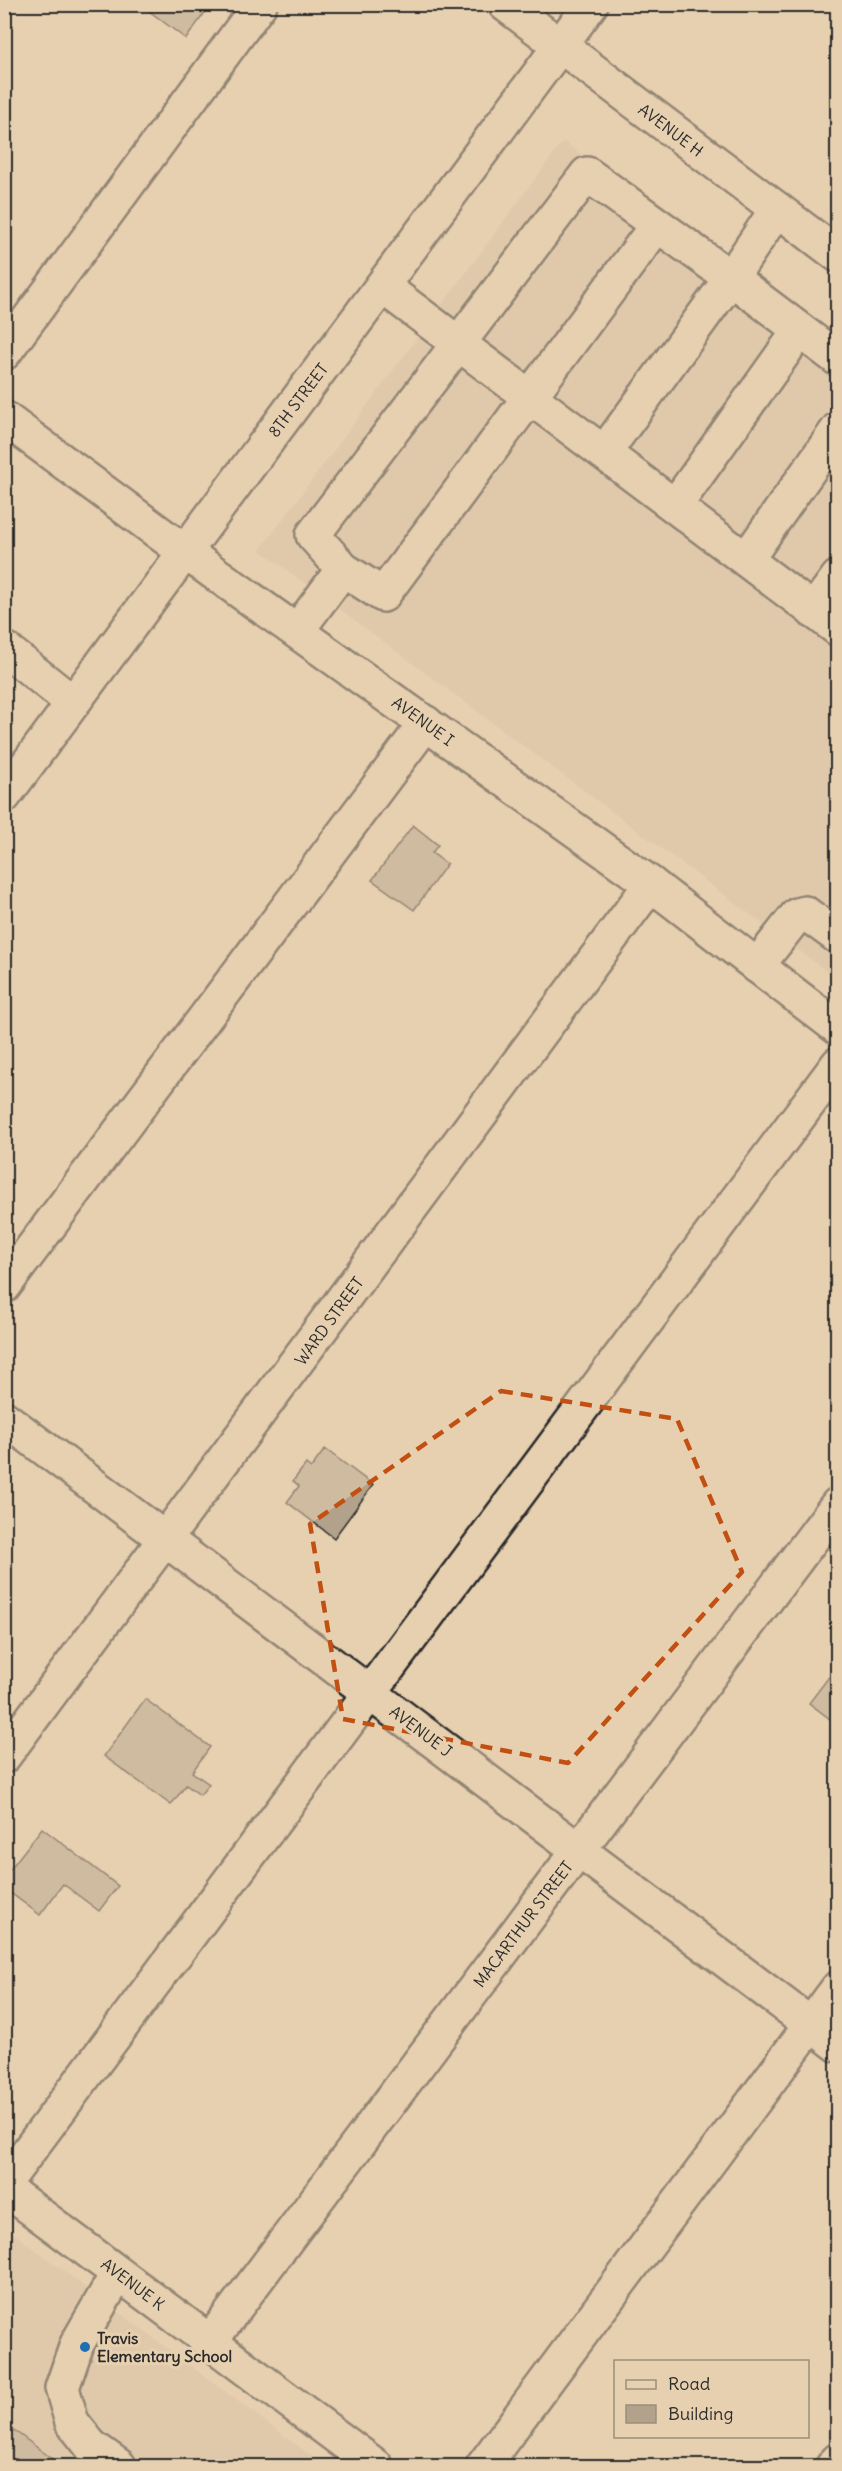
<svg xmlns="http://www.w3.org/2000/svg" width="842" height="2471" viewBox="0 0 842 2471" font-family="Delius,sans-serif">
	<rect width="100%" height="100%" fill="#e7d0b0"/>
	<filter id="ink" filterUnits="userSpaceOnUse"><feTurbulence type="fractalNoise" baseFrequency=".0167" numOctaves="2"/><feDisplacementMap in="SourceGraphic" scale="12" xChannelSelector="R" yChannelSelector="G"/><feConvolveMatrix kernelMatrix="1 2 1 2 8 2 1 2 1" color-interpolation-filters="sRGB"/></filter>
	<g filter="url(#ink)">
		<!-- built -->
		<path fill="#d7c2a5" d="M563 141 837 345V979L260 550Z
			M5 2227 325 2466H5Z"/>
		<!-- building -->
		<path fill="#b2a28b" stroke="#2b2b2b" stroke-width="1.5" d="M140 4H211L186 39Z
			M413 825 438 845 432 853 447 864 414 910 372 880Z
			M325 1449 373 1485 334 1538 287 1502 299 1486 293 1481 306 1464 311 1468Z
			M838 1665V1725L809 1703Z
			M145 1699 210 1747 192 1772 209 1784 200 1795 186 1785 171 1805 104 1756Z
			M42 1828 118 1886 99 1911 63 1884 40 1915 4 1888V1877Z
			M4 2423 62 2466H4Z"/>
		<g fill="none" stroke-linecap="round" stroke-linejoin="round">
			<!-- minor casing -->
			<g stroke="#2b2b2b" stroke-width="38">
				<path id="minor" d="M382 286 838 629
					M4 353 260 4
					M604 453 731 278 838 359
					M675 506 800 330
					M746 560 838 429
					M343 569 313 535 587 174 731 278 777 209
					M813 611 838 577
					M297 631 343 569 383 595 657 225
					M4 648 73 703
					M4 796 591 4
					M757 966 797 915 805 913 838 937
					M4 1286 426 723
					M4 1418 838 2045
					M4 1756 651 884
					M4 2184 838 1064
					M4 2188 376 2466
					M118 2273 77 2344 62 2388 72 2422 91 2446 119 2466
					M209 2343 838 1504
					M483 2466 838 1988
					M833 2466 838 2460"/>
			</g>
			<!-- major casing -->
			<g stroke="#2b2b2b" stroke-width="38">
				<path id="major" d="M505 4 838 255
					M4 418 185 552 651 884 838 1028"/>
			</g>
			<!-- minor -->
			<use href="#minor" stroke="#e7d0b0" stroke-width="33"/>
			<!-- major -->
			<use href="#major" stroke="#e7d0b0" stroke-width="33"/>
		</g>
	</g>
	<!-- marked area -->
	<path d="M0 0H842V2471H0ZM501 1391 677 1419 742 1572 568 1763 343 1719 310 1524Z" fill="#e7d0b0" fill-opacity=".55" fill-rule="evenodd"/>
	<path fill="none" stroke="#c25012" stroke-width="4.5" stroke-dasharray="12 8" stroke-linejoin="round" d="M501 1391 677 1419 742 1572 568 1763 343 1719 310 1524Z"/>
	<!-- markers -->
	<circle fill="#1f6fb2" stroke="#e7d0b0" stroke-width="2" cx="85" cy="2347" r="6"/>
	<g text-anchor="middle" dominant-baseline="central" stroke-width="6" stroke-linejoin="round" paint-order="stroke">
		<!-- street labels -->
		<g font-size="16" fill="#2b2b2b" stroke="#e7d0b0">
			<text transform="translate(671 130) rotate(37)">AVENUE H</text>
			<text transform="translate(298 400) rotate(-53)">8TH STREET</text>
			<text transform="translate(423 721) rotate(36)">AVENUE I</text>
			<text transform="translate(329 1321) rotate(-54)">WARD STREET</text>
			<text transform="translate(421 1731) rotate(37)">AVENUE J</text>
			<text transform="translate(523 1924) rotate(-53)">MACARTHUR STREET</text>
			<text transform="translate(133 2284) rotate(37)">AVENUE K</text>
		</g>
		<!-- poi labels -->
		<g font-size="16" font-weight="bold" fill="#2b2b2b" stroke="#e7d0b0" text-anchor="start">
			<text x="97" y="2338">Travis<tspan x="97" dy="18">Elementary School</tspan></text>
		</g>
	</g>
	<!-- margin -->
	<rect width="842" height="2471" fill="none" stroke="#e7d0b0" stroke-width="24"/>
	<rect x="12" y="12" width="818" height="2447" fill="none" stroke="#2b2b2b" stroke-width="2" filter="url(#ink)"/>
	<!-- legend -->
	<rect x="614" y="2360" width="195" height="78" fill="#e7d0b0" stroke="#9c8e7b" stroke-width="1.5"/>
	<rect x="626" y="2380" width="30" height="9" fill="#e7d0b0" stroke="#9c8e7b" stroke-width="1.5"/>
	<text x="668" y="2390" font-size="18" fill="#2b2b2b">Road</text>
	<rect x="626" y="2405" width="30" height="18" fill="#b2a28b" stroke="#9c8e7b" stroke-width="1.5"/>
	<text x="668" y="2420" font-size="18" fill="#2b2b2b">Building</text>
</svg>
